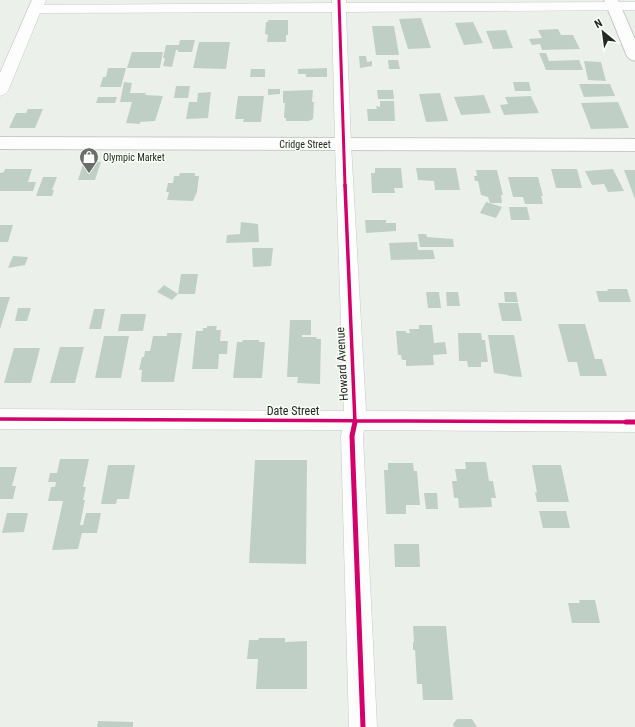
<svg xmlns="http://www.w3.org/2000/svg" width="635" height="727" viewBox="0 0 635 727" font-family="'Roboto Condensed',sans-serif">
	<rect width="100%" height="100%" fill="#ecf0eb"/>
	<!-- building -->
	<path fill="#c0cfc6" d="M421 18 431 48 408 49 399 19Z
		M268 20H288V35H286V42H267L268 35 265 34 266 22H268Z
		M473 22 483 43 464 45 455 23Z
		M372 26H394L399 55H376Z
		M558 29 561 35H573L580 49 542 50 540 44 532 45 529 39 542 38 538 30Z
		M506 30 513 48 493 49 486 31Z
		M180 40H195L192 52H178V50H176L172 67 163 66 165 58H163L166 45H179Z
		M199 42H230L226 69 193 68Z
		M132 52H163L160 68H127Z
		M539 53H546L549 61 579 60 583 70H546Z
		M359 56H366L367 62 372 61V66L360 68Z
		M388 60H398L400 69H389Z
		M584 61 601 62 606 81 588 80Z
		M108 68H126L121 87H100L103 77H106Z
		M327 68V77H306V74H298V69Z
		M251 69H265V77H250Z
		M124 82 132 83 130 93H146L145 95 163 96 155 121 140 122V124L126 123 132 102H120Z
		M513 82H529L531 91H515Z
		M579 84H610L615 96 584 97Z
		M176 86H190L188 98H174Z
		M268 89H280V94L268 95Z
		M313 90 312 102H314L313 119 309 121H286V118H284L285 103H283V91Z
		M377 90H393L394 99H378Z
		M211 92 208 118 186 119 189 102H197L198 93Z
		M440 93 448 121 426 122 419 94Z
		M484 95 491 113 461 115 454 97Z
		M238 96H264L261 122H243L244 119H235Z
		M531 96 539 113 504 115 500 105 508 104 505 97Z
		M98 97H117L115 103H96Z
		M380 101H394L395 121H368L367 109H377L376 106 380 107Z
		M618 102 629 128 591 129 581 103Z
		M28 109H43L35 128H9L16 113H26Z
		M84 161 101 162 95 180H78Z
		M375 168H401L403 188H394L395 193H372L371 173H375Z
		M416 168H456L460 190H435L434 181 418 180Z
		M5 169H32L28 182H36L33 191H0V173L4 172Z
		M551 169H577L582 188H556Z
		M613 169 624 191 608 192 604 184 592 185 585 171Z
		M476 170H497L503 195H501L502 203H490L488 197 481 195 478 181H475L474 176H477Z
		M624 170H635V199Z
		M180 173H195V176H199L197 192 193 201 167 200 169 192H166L168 183H173L174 176H179Z
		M43 177H57L52 190H54L52 196H36Z
		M508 177H538L543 196H541L543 204H525L523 197H513Z
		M486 202 502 207 496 218 480 213Z
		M509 207H527L530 220H511Z
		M365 220H386V223H396V231L366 233Z
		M241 222 258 224 259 242 226 243 227 235 240 234Z
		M0 225H13L8 242H0Z
		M418 234H426L427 237 453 239 454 247H420Z
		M417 242 418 250H433L435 259 391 260 389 243Z
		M252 248H273L271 266 253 267Z
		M13 256 28 257 25 265 8 268Z
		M181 274H198L195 294H178L172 300 157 292 164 285 178 294Z
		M607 289H627L631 302H599L596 291H608Z
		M426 292H439L441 308H428Z
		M446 292H458L460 306H447Z
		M504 292H516L518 302H505Z
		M0 297H10L0 329Z
		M498 303H518L522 321H502Z
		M18 308H31L27 321H15Z
		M94 309H105L101 329H89Z
		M121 314H146L143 331H118Z
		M290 320H311V335H302V337H317L316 339H321L320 384 297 383 298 377H287Z
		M558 324H585L595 359H602L607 376H580L577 362H568Z
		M419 325H432L434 343 445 342 447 354 433 355 434 365 406 366V360H402L401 355H398L396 331H406V333H410L409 329H419Z
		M207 326H217L216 330H221L220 341H228L227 354H219L218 369H192L196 331H203V328H207Z
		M167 333H182L174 382H141L142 370H139L142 357H144L145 351H150L153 336H167Z
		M458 333H481L482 340H485L488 362H481V367H468L467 361H459Z
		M488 335H514L522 377 509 376 508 375 494 373Z
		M104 336H129L121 378H95Z
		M243 340H259V342H265L262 378H233L237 342H242Z
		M60 347H84L75 383H50Z
		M14 348H40L31 383H4Z
		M60 459H89L83 487H86L83 500H85L80 525H83L86 513H101L97 533H82L78 549 52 550 63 501H48L51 487H55L56 482H48L50 473H57Z
		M255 460H307L306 564 249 563Z
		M465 462H486L489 481H493L496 498H491L492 507 459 508 458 498H454L452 481H457L455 469H466Z
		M388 463H413L414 471H417L420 505H406V514H386L384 470H388Z
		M108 465H135L129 499H117L116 504H101Z
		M532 465H561L569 502H537L535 492 537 493Z
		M0 467H17L12 486H16L13 499H0Z
		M424 493H437L438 509H426Z
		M539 511H566L570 528H543Z
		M7 513H28L24 532 2 533Z
		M394 544H419L420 567H395Z
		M579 600H595L600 623H572L568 603H580Z
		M413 626H446L453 700H423L422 684H417L415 650H413V642H414Z
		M259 638H285V642L307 641V689H256L258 659H247L249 640H258Z
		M457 719H472L477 727H454L453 724Z
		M98 721 133 722V727H97Z"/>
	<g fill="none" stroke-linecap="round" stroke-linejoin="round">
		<!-- minor casing -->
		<g stroke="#c7cac6" stroke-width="1">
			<path id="minor" d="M32 0H46L44 5 332 3V0H346V3L635 2V10L346 12 351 144 366 411 635 412V432L364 430 363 436 377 727H349L341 436 342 430 0 429V409L344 411 335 144 332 12 40 13 8 91 5 94 0 96V73Z"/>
		</g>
		<!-- tertiary casing -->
		<g stroke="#c7cac6" stroke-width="2">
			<path id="tertiary" d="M604 0H618L635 39V61L630 59 627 56Z
				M0 137 635 139V151L0 149Z"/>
		</g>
		<!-- minor -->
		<use href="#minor" fill="#fcfdfc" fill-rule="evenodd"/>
		<!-- tertiary -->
		<use href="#tertiary" fill="#fcfdfc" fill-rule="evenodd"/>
		<!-- cycleway-far2 casing -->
		<g stroke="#f9fff7" stroke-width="5">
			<path id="cycleway-far2" d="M339 0 345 186"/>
		</g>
		<!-- cycleway-far1 casing -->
		<g stroke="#f9fff7" stroke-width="6">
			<path id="cycleway-far1" d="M345 185 355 423
				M0 419 635 422"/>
		</g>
		<!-- cycleway casing -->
		<g stroke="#f9fff7" stroke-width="8">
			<path id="cycleway" d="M355 422 352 436 363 727
				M626 422H635"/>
		</g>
		<!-- cycleway-far2 -->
		<use href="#cycleway-far2" stroke="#d6006c" stroke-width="3"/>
		<!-- cycleway-far1 -->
		<use href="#cycleway-far1" stroke="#d6006c" stroke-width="3.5"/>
		<!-- cycleway -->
		<use href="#cycleway" stroke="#d6006c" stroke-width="5"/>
	</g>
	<!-- icons -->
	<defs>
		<g id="shop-pin" transform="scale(1)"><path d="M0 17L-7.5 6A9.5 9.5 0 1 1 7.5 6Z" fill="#6b6e6b" stroke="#f9fff7"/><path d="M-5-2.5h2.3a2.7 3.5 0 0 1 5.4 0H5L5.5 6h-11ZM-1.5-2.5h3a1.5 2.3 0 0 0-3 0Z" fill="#fff"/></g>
	</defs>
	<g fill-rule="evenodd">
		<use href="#shop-pin" x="89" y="157"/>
	</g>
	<g text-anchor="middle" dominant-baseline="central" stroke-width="3" stroke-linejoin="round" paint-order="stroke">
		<!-- far-street labels -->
		<g font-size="10" fill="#262826" stroke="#f9fff7">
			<text x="305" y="144">Cridge Street</text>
		</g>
		<!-- far-poi labels -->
		<g font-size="10" fill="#262826" stroke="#f9fff7" text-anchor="start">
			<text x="103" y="157">Olympic Market</text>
		</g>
		<!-- street labels -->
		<g font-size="12" fill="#262826" stroke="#f9fff7">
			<text transform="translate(342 364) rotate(-93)">Howard Avenue</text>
			<text x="293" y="411">Date Street</text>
		</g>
	</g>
	<!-- north arrow -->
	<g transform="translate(603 32) rotate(331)" stroke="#f9fff7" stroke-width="3" paint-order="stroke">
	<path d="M0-3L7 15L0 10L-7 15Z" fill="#262826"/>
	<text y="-6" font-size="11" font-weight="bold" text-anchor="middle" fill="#262826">N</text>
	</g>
</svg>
